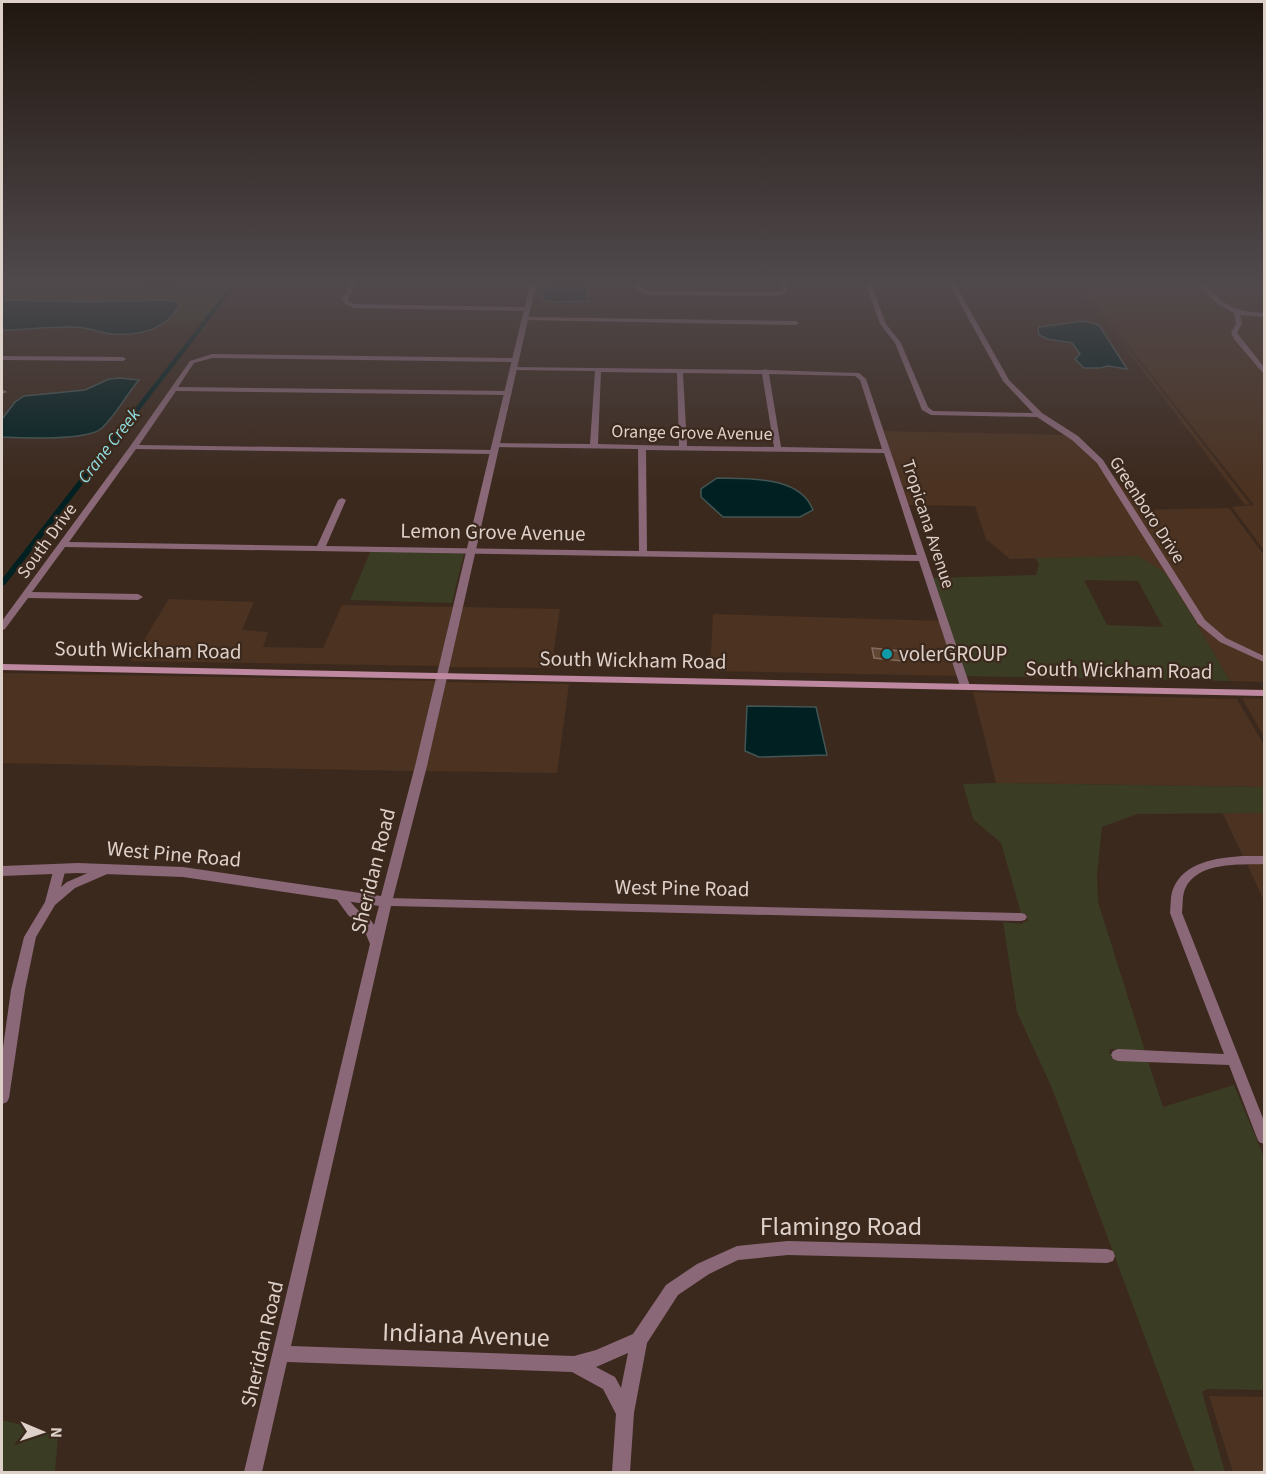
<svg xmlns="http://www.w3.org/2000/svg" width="1266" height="1474" viewBox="0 0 1266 1474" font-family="'Source Sans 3',sans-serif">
	<rect width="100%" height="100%" fill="#3c291d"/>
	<!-- built -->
	<path fill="#4b3221" d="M1074 280H1075L1250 504 1245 505Z
		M1077 280H1264V550L1232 507 1254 505Z
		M884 431 1076 435 1098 456 1141 510 1229 508 1264 555V682L1230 681 1190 612 1138 556 1010 559 986 539 975 506 906 505Z
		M169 599 254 602 242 630 268 632 263 647 323 648 342 605 453 607 439 666 131 661Z
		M462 607 560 609 551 668 449 667Z
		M713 614 944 621 961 676 710 671Z
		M2 673 436 681 414 771 2 763Z
		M446 682 569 684 557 773 425 771Z
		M973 692 1237 699 1264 745V787L996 783Z
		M1242 698 1264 699V737Z
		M1222 812 1264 813V857L1243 856Z
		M1247 864H1264V901Z
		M1209 1396 1264 1397V1472H1233Z"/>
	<!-- green -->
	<path fill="#3a3c23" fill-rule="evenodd" d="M79 280H139L136 290 173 291 196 280H242L209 321H168L173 317 168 300 91 302 2 300V288H67Z
		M371 550 464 553 452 603 350 600Z
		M1138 556 1164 572 1190 612 1230 681 961 676 931 578 1036 575 1039 564 1036 558ZM1084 580 1138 581 1163 627 1107 625Z
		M996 783 1264 787V813L1137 814 1102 827 1097 874 1098 902 1145 1051 1109 1049 1112 1059 1148 1061 1163 1107 1234 1085 1264 1157V1387L1262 1390 1207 1389 1202 1392 1225 1472H1195L1052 1088 1017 1012 1003 922 1023 924V922L1028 921 1026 914 1021 913 1001 843 973 819 963 784Z
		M2 1420 58 1434 55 1472H2Z"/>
	<!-- water -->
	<path fill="#002021" stroke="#435554" stroke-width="1.5" d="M2 280H79L68 288H2Z
		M139 280H196L173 291H136Z
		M545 280H589L587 298 590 301 552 302 543 300Z
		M2 300 91 302 168 300 177 302 179 305C167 330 138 336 112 334 99 333 88 327 75 327 51 326 26 330 2 330Z
		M1084 321 1099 325 1127 369 1108 366 1100 368H1084L1075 359 1080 354 1072 343 1047 339 1039 335 1038 329 1039 327Z
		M119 378 139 380C126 395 117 414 102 428 88 441 21 438 2 437V419L15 402 24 396 85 390 109 379Z
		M717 478C748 479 800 475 813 510L800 517H723L701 497V489Z
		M747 706 816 707 827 755 759 757 745 751Z"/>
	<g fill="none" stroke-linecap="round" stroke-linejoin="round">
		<!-- canal -->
		<path fill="#002021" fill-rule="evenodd" d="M235 280H240L5 585H2V579Z"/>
	</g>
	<!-- building -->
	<path fill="#634735" stroke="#836c5f" stroke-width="1.5" d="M872 648 900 651 902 661 874 658Z"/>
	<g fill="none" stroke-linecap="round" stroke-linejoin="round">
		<!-- minor -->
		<path fill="#8a6878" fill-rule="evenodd" d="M352 280H358L348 299 349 302 355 304 526 307 529 309 526 311 354 308 345 304 342 299Z
			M634 280H640V287L650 291 775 292 781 291 782 289 779 280H785L788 289 785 294 775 296 649 295 635 289Z
			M864 280H870L886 324 901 343 928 407 933 411 1033 413 1003 381 947 280H953L1009 380 1042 413 1078 436 1103 460 1205 620 1226 638 1264 656V662L1220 642 1198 624 1097 463 1072 440 1037 417 931 415 922 410 895 343 880 324Z
			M1194 280H1200C1224 304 1230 311 1264 313V317L1240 315 1242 324 1237 333 1264 367V373L1262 372 1234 339 1231 333 1236 324 1234 313 1217 304Z
			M526 317 796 321 799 323 796 325 524 320 523 319Z
			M212 354 516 358 519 360 516 362 212 358 194 363 178 387 509 391 512 393 509 395 176 391 139 445 494 450 498 452 494 454 136 449 69 542 317 546 338 500 342 498 346 500 326 546 639 551 638 449 496 447 492 445 496 443 590 444 595 371 514 370 512 369V367L762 370 765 369 768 370 859 373 866 379 970 686 965 689 960 686 919 561 65 547 32 592 138 594 143 597 138 600 28 598 5 629 2 630V621L131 445 190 361ZM601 372 677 373 679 446 598 444ZM683 373 762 374 774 447 687 446ZM769 374 855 376 860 380 882 449 781 447ZM646 450 884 453 917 555 647 551Z
			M2 356 123 357 126 359 123 361 2 360Z
			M2 390 6 391 7 392 2 394Z
			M1242 856H1264V864C1240 865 1197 861 1185 889 1182 896 1183 905 1182 913L1264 1121V1144L1259 1142 1257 1138 1229 1065 1118 1061 1113 1059 1111 1055 1113 1051 1118 1049 1224 1054 1170 913C1171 905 1170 897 1173 889 1184 862 1216 858 1242 856Z
			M60 864 64 865 66 868 61 887 67 882 104 866H112L114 869 112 872 75 888 55 905 36 937 25 990 9 1098 7 1102 2 1104V1055L11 990 24 937 45 902 54 868 56 865Z
			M341 893C348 896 350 902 355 907 361 914 370 917 374 925L380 902 382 899 386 898 1021 913 1025 914 1027 917 1025 920 1021 921 391 906 291 1346 574 1356 596 1350 633 1334 666 1285 697 1264 737 1246 788 1241 1107 1249 1113 1251 1115 1256 1113 1261 1107 1263 788 1255 738 1260 709 1274 678 1295 647 1343 634 1413 630 1472H612L616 1414 603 1389 572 1372 287 1362 262 1472H244L370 944 363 927 348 915 335 897 337 894ZM628 1353 621 1388 615 1377 596 1367Z"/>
		<!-- tertiary -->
		<path fill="#8a6878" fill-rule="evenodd" d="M531 280H537L427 766 391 906 386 907 183 877 78 873 2 876V866L78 863 183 867 381 896 415 766Z"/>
		<!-- secondary -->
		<path fill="#be88a1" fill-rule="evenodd" d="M2 664 1264 690V696L2 670Z"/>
	</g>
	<!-- sky -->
	<linearGradient id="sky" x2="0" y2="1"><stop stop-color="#211710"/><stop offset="0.58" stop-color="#50494c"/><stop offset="1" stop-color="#50494c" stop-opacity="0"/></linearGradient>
	<rect width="1266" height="486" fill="url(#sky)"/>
	<!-- markers -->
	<circle fill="#0f9aa8" stroke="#3c291d" stroke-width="2" cx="887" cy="654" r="6"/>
	<g text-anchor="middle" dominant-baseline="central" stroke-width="4.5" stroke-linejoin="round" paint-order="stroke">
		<!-- far-street labels -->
		<g font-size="18" fill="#ded1ca" stroke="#3c291d">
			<text transform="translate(692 433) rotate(1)">Orange Grove Avenue</text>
			<text transform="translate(1147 510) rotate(57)">Greenboro Drive</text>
			<text transform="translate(928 524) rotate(72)">Tropicana Avenue</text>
			<text transform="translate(47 541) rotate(-54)">South Drive</text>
		</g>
		<!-- far-water labels -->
		<g font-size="18" font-style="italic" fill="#8fdee1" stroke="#3c291d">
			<text transform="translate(109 446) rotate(-52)">Crane Creek</text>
		</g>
		<!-- street labels -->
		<g font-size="21" fill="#ded1ca" stroke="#3c291d">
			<text transform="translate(493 532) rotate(1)">Lemon Grove Avenue</text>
			<text transform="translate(148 650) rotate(1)">South Wickham Road</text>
			<text transform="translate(633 660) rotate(1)">South Wickham Road</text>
			<text transform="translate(1119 670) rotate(1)">South Wickham Road</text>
			<text transform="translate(174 854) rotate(5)">West Pine Road</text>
			<text transform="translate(373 871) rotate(-76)">Sheridan Road</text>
			<text transform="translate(682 888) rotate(1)">West Pine Road</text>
			<text transform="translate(262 1344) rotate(-77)">Sheridan Road</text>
		</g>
		<!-- poi labels -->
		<g font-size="21" fill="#ded1ca" stroke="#3c291d" text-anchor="start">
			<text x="899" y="654">volerGROUP</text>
		</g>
		<!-- near-street labels -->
		<g font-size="26" fill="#ded1ca" stroke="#3c291d">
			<text x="841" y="1226">Flamingo Road</text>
			<text transform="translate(466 1335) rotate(2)">Indiana Avenue</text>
		</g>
	</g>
	<!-- border -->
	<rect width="1266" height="1474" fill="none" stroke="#ded1ca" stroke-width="6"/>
	<!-- north arrow -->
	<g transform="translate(42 1432) rotate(92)" stroke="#3c291d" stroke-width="4.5" paint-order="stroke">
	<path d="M0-4.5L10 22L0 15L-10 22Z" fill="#ded1ca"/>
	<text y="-9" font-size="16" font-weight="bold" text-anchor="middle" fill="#ded1ca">N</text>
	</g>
</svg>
